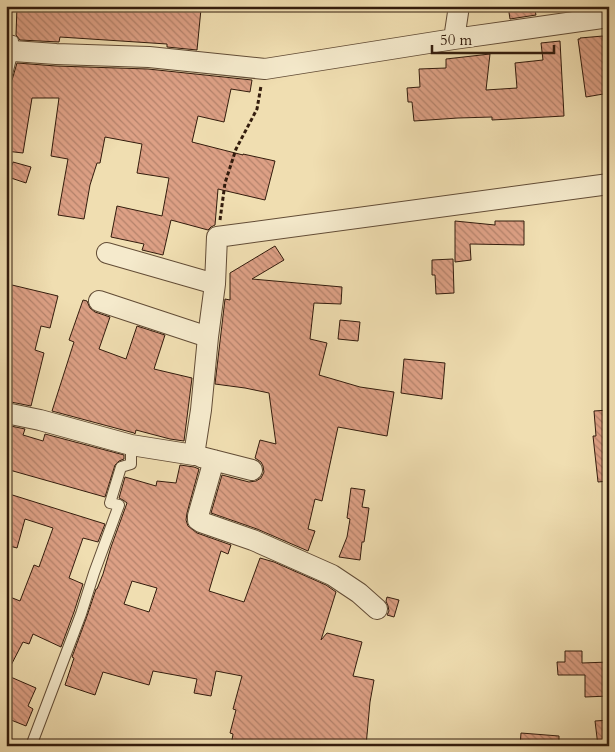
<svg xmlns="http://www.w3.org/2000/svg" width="615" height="752" viewBox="0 0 615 752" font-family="Cardo,serif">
	<defs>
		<pattern id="building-back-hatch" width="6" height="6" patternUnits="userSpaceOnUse" patternTransform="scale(1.25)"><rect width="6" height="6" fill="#dda085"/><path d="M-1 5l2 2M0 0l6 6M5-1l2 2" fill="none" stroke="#b4826b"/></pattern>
	</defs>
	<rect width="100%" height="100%" fill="#f0deb1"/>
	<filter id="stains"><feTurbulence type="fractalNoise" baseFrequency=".004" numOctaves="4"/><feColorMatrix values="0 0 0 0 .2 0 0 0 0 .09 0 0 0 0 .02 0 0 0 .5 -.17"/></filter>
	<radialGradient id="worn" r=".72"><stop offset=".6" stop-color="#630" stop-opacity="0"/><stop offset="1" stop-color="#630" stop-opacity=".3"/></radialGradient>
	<!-- building -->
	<path fill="url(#building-back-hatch)" stroke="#331c0d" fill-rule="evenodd" d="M17 6H166L201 9 197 50 167 47V44L60 37 59 42 20 40 16 35Z
		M508 6H534L536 15 510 19Z
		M603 36 606 67H609V93L586 97 578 39H580V38Z
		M560 41 564 116 492 120V117L458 118 414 121 412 102H408L407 88 420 87 419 69 446 68V59L490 54 486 90 517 88 515 63 543 60 541 43Z
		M17 63 56 66 148 69 252 80 250 92 231 89 224 122 198 116 192 142 243 155V154L275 161 265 200 218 189 215 225 211 227 208 230 171 220 163 255 142 250 144 244 111 237 117 206 162 216 169 178 137 173 142 144 105 137 100 163H97L90 185 84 219 58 215 68 159 51 156 59 98H32L23 153 6 151V110L8 98H6L8 85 12 80Z
		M13 162 31 167 26 183 8 177Z
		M455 221 495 225V221H524V245L470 244 471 260 455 262Z
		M275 246 284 260 252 279 342 287 341 304 314 303 310 339 327 343 319 375 360 387 394 392 387 436 338 427 322 501 315 499 308 529 315 531 308 551 257 529 211 513 222 475 249 482 256 481 261 478 264 472 263 466 261 462 255 458 260 440 276 444 269 393 245 388 215 384 225 299 230 300V273Z
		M453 259 454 293 436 294 435 275H432V260Z
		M12 285 58 296 50 328 41 326 35 350 44 353 31 406 6 401V298H9Z
		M83 300 87 301 90 308 95 312 110 317 99 349 126 359 137 326 165 335 154 369 192 378 184 441 170 439 136 430 135 434 134 433 52 411 74 342 69 340Z
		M340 320 360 322 358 341 338 339Z
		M404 359 445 363 442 399 401 393Z
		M609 410V444H606L609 481 598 482 593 436H596L594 411Z
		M6 425 25 429 23 435 43 441 45 434 124 455V459L119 461 115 465 105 497 6 469Z
		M180 465 194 467 199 469 187 513 186 520 188 526 197 533 231 545 228 554 221 551 209 591 244 602 260 558 274 562 326 585 336 592 321 640 327 633 362 642 353 676 374 680 370 702 366 746H231L233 734 230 733 236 710 233 709 242 676 216 671 211 696 194 693 197 679 153 671 149 685 103 672 95 695 65 685 74 658 72 657 87 616 96 589H97L103 574 111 547 127 503 123 500 119 498 125 477 156 486 157 481 176 483ZM132 581 157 588 149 612 124 604Z
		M351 488 365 490 362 507 369 508 364 542H362L360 560 339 557 347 537 350 519 347 518Z
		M6 493 105 524 98 542 83 538 69 578 83 584 74 612 61 647 33 634 29 644 23 642 6 675 36 688 28 706 33 709 26 726 6 718V704L11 694 6 692V607L10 597 20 601 34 565 39 567 53 528 25 519 17 548 6 545Z
		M387 597 399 600 394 617 387 615 389 611 388 606 386 601Z
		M565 651H582V663L609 662V696L585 697V675H558L557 662H565Z
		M609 720V746H598L595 721Z
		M521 733 559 736V746H520Z"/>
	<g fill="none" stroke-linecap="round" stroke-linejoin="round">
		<!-- lane casing -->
		<g stroke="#624c36" stroke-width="12">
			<path id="lane" d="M6 40 13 41V51L6 78
				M31 746 81 614 94 573 119 505 110 503 121 467 131 464V445"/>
		</g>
		<!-- street casing -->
		<g stroke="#624c36" stroke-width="22">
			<path id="street" d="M454 39 459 6
				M13 51 56 54 149 57 265 69 454 39 609 17
				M107 253 215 284
				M99 301 208 337
				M6 413 40 420 131 445 194 455 201 410 208 337 215 284 217 237 609 184
				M201 457 252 470
				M214 460 198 516V520L201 522 253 540 332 575 359 593 377 609"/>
		</g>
		<!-- path -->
		<path stroke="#331c0d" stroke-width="3" stroke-dasharray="4 2.5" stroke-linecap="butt" d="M220 220 225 183 236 149 257 109 261 86"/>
		<!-- lane -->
		<use href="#lane" stroke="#f5eacc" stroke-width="10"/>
		<!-- street -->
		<use href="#street" stroke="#f5eacc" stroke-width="20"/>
	</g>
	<!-- margin -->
	<rect width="615" height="752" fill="none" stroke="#f0deb1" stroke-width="25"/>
	<rect x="8" y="8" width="600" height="737" fill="none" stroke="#331c0d" stroke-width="2.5"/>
	<rect x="12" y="12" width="590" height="727" fill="none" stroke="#331c0d"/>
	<!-- scale -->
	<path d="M432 45v8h122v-8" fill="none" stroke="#331c0d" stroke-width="2.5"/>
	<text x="440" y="45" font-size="15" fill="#331c0d" stroke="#f5eacc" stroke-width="4" paint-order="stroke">50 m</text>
	<rect width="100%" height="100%" filter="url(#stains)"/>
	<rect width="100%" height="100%" fill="url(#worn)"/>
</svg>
